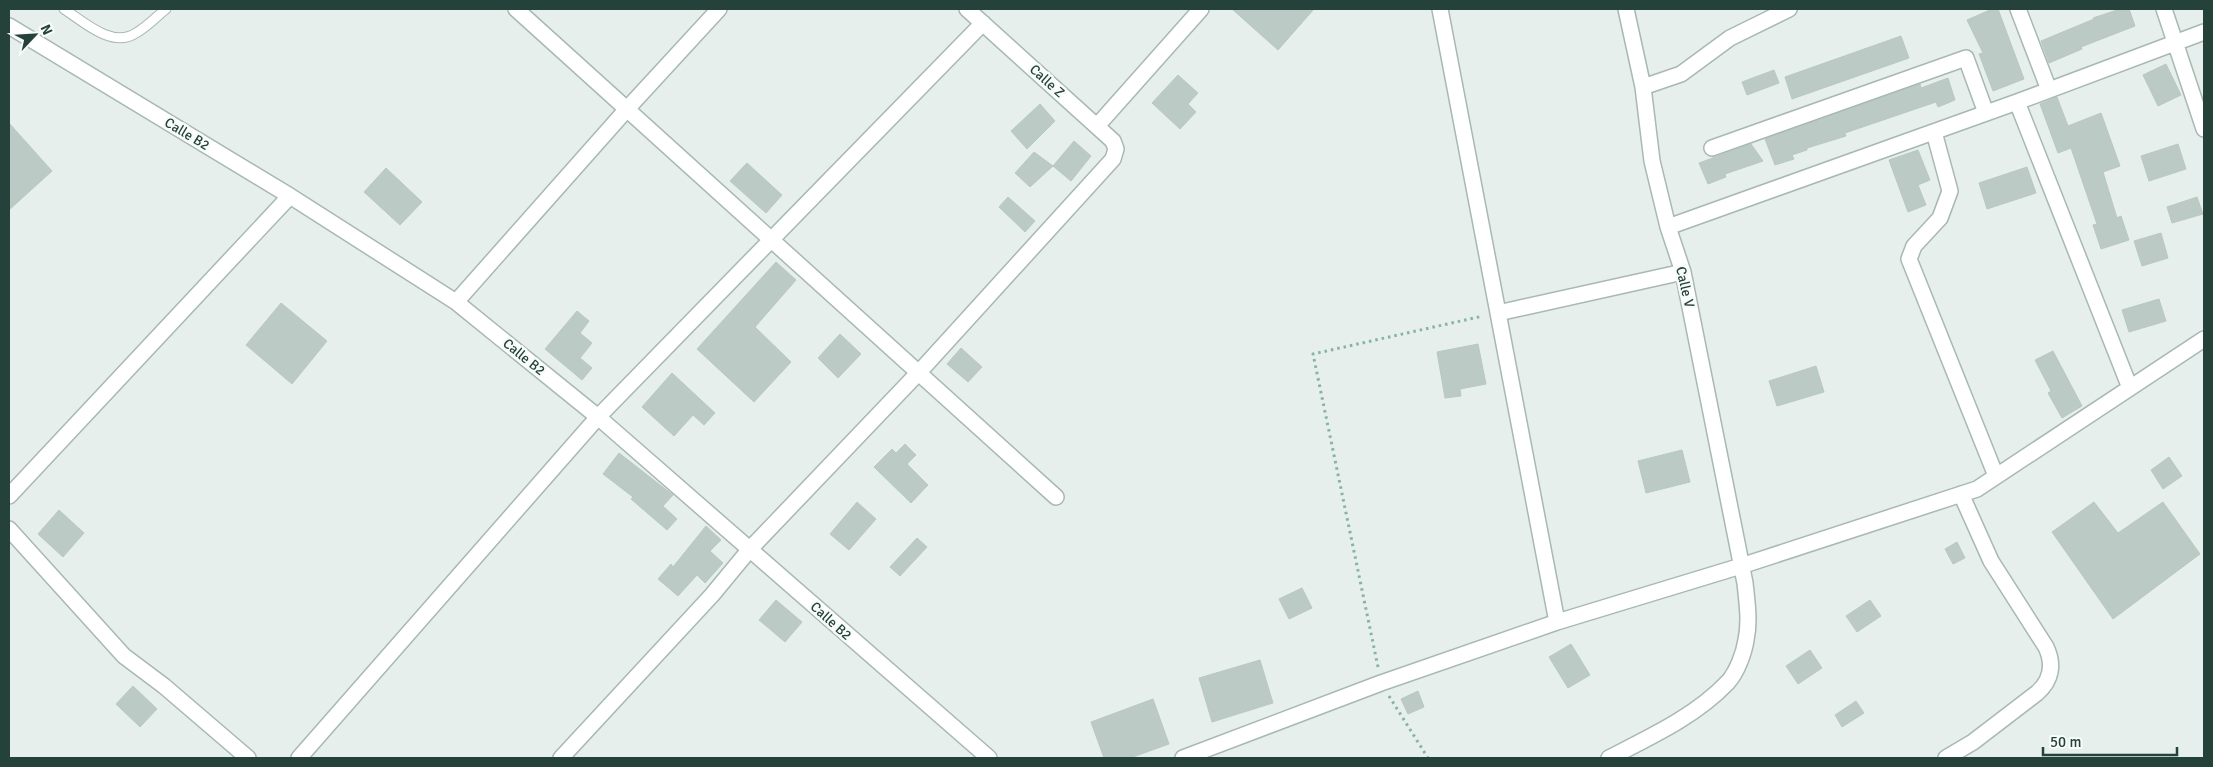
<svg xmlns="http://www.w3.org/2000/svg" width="2213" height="767" viewBox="0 0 2213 767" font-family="Signika,sans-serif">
	<rect width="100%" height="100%" fill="#e6efeb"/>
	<!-- building -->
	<path fill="#bbcac4" stroke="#b8c9c2" d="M1232 9H1314L1278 50Z
		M1992 9H1998L2024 79 1993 91 1979 54 1983 53 1967 20Z
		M2120 9H2129L2135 26 2081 47 2082 49 2049 63 2041 41 2094 19 2093 18Z
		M1901 36 1909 58 1792 99 1785 77Z
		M2166 64 2181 95 2158 106 2143 75Z
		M1774 70 1779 83 1747 95 1742 82Z
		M1178 75 1198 93 1188 104 1196 112 1180 129 1152 103Z
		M1948 78 1955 100 1938 107 1936 102 1845 133 1846 136 1807 148V150L1792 155 1794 159 1775 165 1765 139 1920 84 1921 88Z
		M2057 97 2068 126 2101 113 2120 166 2103 172 2117 218 2121 216 2129 240 2101 249 2093 225 2097 224 2071 148 2058 153 2040 104Z
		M1040 104 1055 121 1027 149 1011 131Z
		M9 123 52 171 9 210Z
		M1074 141 1091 156 1071 181 1053 166Z
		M1751 144 1763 161 1725 174 1726 177 1708 184 1699 163Z
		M2178 144 2186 169 2149 181 2141 156Z
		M1918 150 1930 180 1918 185 1926 205 1908 212 1889 160Z
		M1034 152 1053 166 1030 187 1015 173Z
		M747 163 782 195 766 213 730 181Z
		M2027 167 2036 193 1987 209 1979 183Z
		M386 168 422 202 400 225 364 192Z
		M1008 197 1035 221 1025 232 999 207Z
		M2197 197 2203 214 2172 223 2167 207Z
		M2161 233 2168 258 2142 266 2134 241Z
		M776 262 796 280 755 327 791 362 754 402 697 349Z
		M2159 299 2166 321 2129 332 2122 310Z
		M281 303 327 341 292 384 246 345Z
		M577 311 589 321 580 333 592 343 580 358 592 368 582 380 545 349Z
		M840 334 861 354 838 378 818 358Z
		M1478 344 1486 384 1460 389 1461 396 1445 398 1437 352Z
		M961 348 982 367 968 382 947 364Z
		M2053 351 2082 406 2062 418 2048 393 2051 391 2035 360Z
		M1816 366 1824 392 1777 406 1769 381Z
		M672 373 715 413 704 425 693 415 674 436 642 407Z
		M905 444 916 455 907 464 928 485 911 503 874 467 892 449 896 453Z
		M1682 450 1690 482 1646 493 1638 461Z
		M619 453 673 495 663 506 677 519 667 530 631 499 633 497 603 474Z
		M2169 457 2182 476 2163 489 2151 470Z
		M857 502 876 519 849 550 830 534Z
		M2094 502 2118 533 2163 502 2200 554 2113 619 2052 532Z
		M59 510 84 533 63 557 38 534Z
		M706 526 721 540 710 551 723 563 705 583 697 575 678 596 658 579 671 564 673 567Z
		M917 538 927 547 900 576 890 567Z
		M1957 542 1965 558 1953 564 1945 549Z
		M1302 588 1312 608 1289 619 1279 599Z
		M776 600 802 622 785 642 759 620Z
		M1870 600 1881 616 1857 632 1846 616Z
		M1571 644 1590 675 1568 688 1549 657Z
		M1810 650 1822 668 1798 684 1786 666Z
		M1260 660 1273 703 1212 722 1199 678Z
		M133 686 157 709 140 727 116 704Z
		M1418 691 1424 707 1408 714 1401 699Z
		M1153 699 1169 744 1130 758H1104L1091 722Z
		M1856 701 1864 713 1842 727 1835 715Z"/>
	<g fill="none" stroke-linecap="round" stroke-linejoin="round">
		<!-- lane casing -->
		<g stroke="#a8b8b2" stroke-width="11">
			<path id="lane" d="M64 9C83 21 112 49 136 33 147 27 156 17 166 9"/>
		</g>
		<!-- street casing -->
		<g stroke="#a8b8b2" stroke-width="18">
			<path id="street" d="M516 9 1056 497
				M1440 9 1557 622
				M2018 9 2049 90
				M2164 9 2204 129
				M9 26 290 196 456 302 598 417 989 758
				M1643 87 1681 74 1730 38 1789 9
				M2017 102 2130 388
				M1097 126 1201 9
				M1934 132 1950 191 1940 218 1914 246 1909 259 1996 476
				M1712 148 1966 58 1986 113
				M1668 227 2017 102 2204 32
				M456 302 627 109 719 9
				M1498 313 1683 272
				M9 496 290 196
				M9 529 124 656 164 686 248 758
				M299 758 598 417 983 23
				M561 758 712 595 750 549 922 369 1113 159 1116 149 1113 141 967 9
				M1183 758 1381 683 1557 622 1741 566 1977 489 2204 339
				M1609 758C1650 737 1696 716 1728 682 1737 672 1744 653 1746 640 1750 622 1747 602 1745 583L1683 272 1668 227 1652 161 1643 87 1626 9
				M1946 758 1973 742 2037 693C2052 680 2054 664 2046 647L1991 561 1961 494"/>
		</g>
		<!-- path -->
		<path stroke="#86b3a5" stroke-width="3" stroke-dasharray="2.5 4" stroke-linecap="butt" d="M1378 667 1313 354 1483 316
			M1389 696 1428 758"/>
		<!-- lane -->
		<use href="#lane" stroke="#fff" stroke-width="9"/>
		<!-- street -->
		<use href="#street" stroke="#fff" stroke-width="15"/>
	</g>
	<g text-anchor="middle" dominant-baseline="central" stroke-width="5" stroke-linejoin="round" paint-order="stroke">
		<!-- street labels -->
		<g font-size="14" fill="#24423a" stroke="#f7fbf9">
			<text transform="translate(1047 81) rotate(42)">Calle Z</text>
			<text transform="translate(187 134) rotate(31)">Calle B2</text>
			<text transform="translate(1685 287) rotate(77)">Calle V</text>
			<text transform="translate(524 357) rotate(39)">Calle B2</text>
			<text transform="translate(831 621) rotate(42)">Calle B2</text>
		</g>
	</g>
	<!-- border -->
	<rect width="2213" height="767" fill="none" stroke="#24423a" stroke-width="20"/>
	<!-- north arrow -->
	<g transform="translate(35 35) rotate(65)" stroke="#f7fbf9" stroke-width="4" paint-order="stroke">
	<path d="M0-4L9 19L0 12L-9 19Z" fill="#24423a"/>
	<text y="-8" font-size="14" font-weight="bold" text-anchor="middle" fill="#24423a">N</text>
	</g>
	<!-- scale -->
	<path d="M2043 747v8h134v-8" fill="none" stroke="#24423a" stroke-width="2.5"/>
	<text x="2050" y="747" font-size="15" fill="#24423a" stroke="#f7fbf9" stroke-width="4" paint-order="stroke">50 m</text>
</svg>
